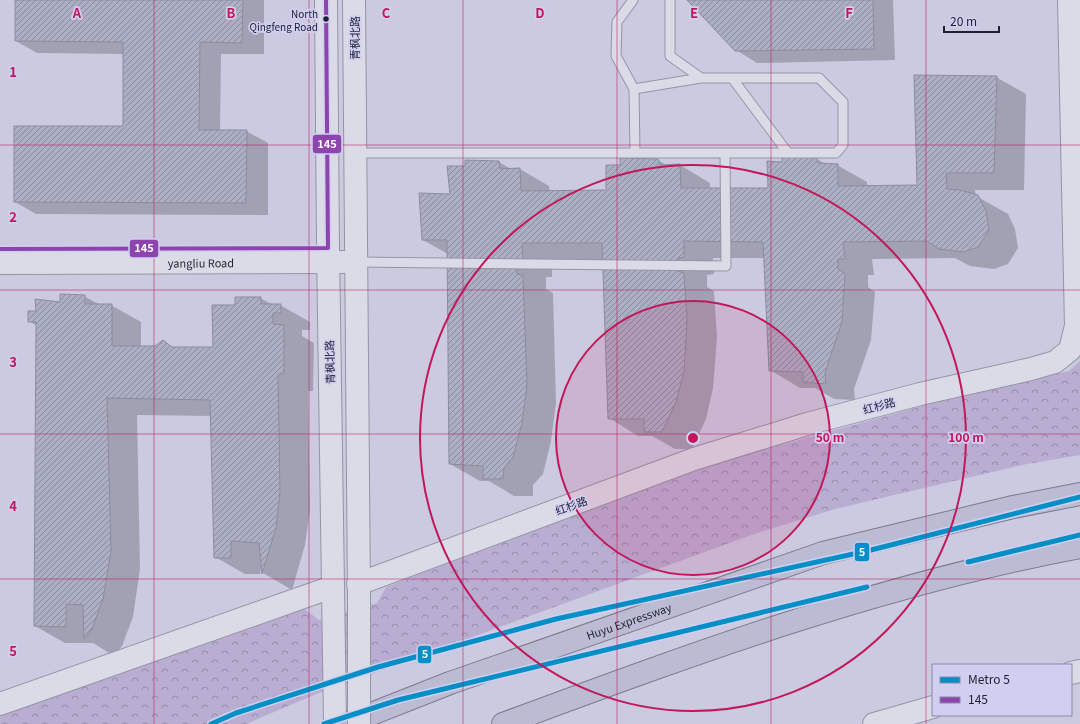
<svg xmlns="http://www.w3.org/2000/svg" width="1080" height="724" viewBox="0 0 1080 724" font-family="Georgia,'Noto Sans SC',serif">
	<defs>
		<pattern id="forest-crowns" width="20" height="18" patternUnits="userSpaceOnUse"><rect width="20" height="18" fill="#baadd2"/><path d="M2 6a3 3 0 1 1 6 0M12 15a3 3 0 1 1 6 0" fill="none" stroke="#978cab"/></pattern>
		<pattern id="building-hatch" width="6" height="6" patternUnits="userSpaceOnUse"><rect width="6" height="6" fill="#acaec3"/><path d="M-1 1l2-2M0 6l6-6M5 7l2-2" fill="none" stroke="#8b8d9f"/></pattern>
	</defs>
	<rect width="100%" height="100%" fill="#cbcae0"/>
	<!-- forest -->
	<path fill="url(#forest-crowns)" d="M1080 361V455L1022 465 835 509 754 534 319 693 246 724H0V713L302 607 319 620 377 603 386 587 697 468 926 405 1069 371Z"/>
	<!-- shadow -->
	<path fill="#0003" d="M16 0H264V54H221L220 131H246L268 143V215L36 214 15 202 124 127V54L37 53 16 41Z
		M689 0H893L895 60 757 63 736 50Z
		M996 77 1026 94 1024 190H975L976 196 1008 214 1015 229 1018 248 1008 264 994 269 970 266 955 258 872 259 874 275H868V287L875 292 871 340 854 389 855 400 834 399 815 388H800L770 370 765 258H713L714 274 707 275V287L714 291 717 337 713 388 706 419 692 449H675L652 436H638L609 418 603 260H552V277H546V289L553 293 556 403 551 441 543 474 533 485V496H514L489 481H480L450 464 448 254 423 240 451 195 466 167 499 162 511 169H520L549 186 550 191H607L621 166 658 160 668 166 680 165 710 183V189H769L783 163 817 159 827 165H837L867 182V187L918 186Z
		M84 296 100 305H111L141 322V347H156L163 341 175 348H214L236 306 260 298 273 305H280L310 322V330H302V336L314 343 313 391H308L310 510 305 545 292 590 263 573 262 563 260 574H245L215 557 212 416 137 415 140 569 133 617 122 646 114 656 93 643H65L35 626 37 326 29 321 37 312Z"/>
	<!-- building -->
	<path fill="url(#building-hatch)" stroke="#8b8d9f" d="M15 0H243L242 43 200 42 199 130H247L246 203 14 202V126H123V42L15 41Z
		M687 0H873L874 49 735 51Z
		M914 75 997 76 994 173H946L947 189 960 190 978 195 986 211 989 230 978 247 963 252 939 249 927 241 843 242 845 259H838V269L845 274 842 322 825 372 826 384 803 382V372L769 371 763 242 684 241V257L678 258V271L684 273 687 319 686 339 684 371 676 402 662 432H644V419H608L602 243H522L523 260H517V274L523 275 527 386 522 423 513 457 504 468 503 479H483V466L449 464 447 240H422L419 193 450 194 447 166H465V160L499 161 500 169 520 168 521 191 606 190V165H620V158L658 159 660 165 680 164 681 188H768L767 161 782 162V156L817 158 818 163 838 164V186L917 185Z
		M60 294 85 295V304H112V346H155L163 340 172 347H213L212 305H235V297H261V304H281V313H273V324L284 325V374H278L280 492 276 528 262 574 259 543 231 541V558H214L210 400 107 398 111 551 103 599 92 629 84 639 83 605 66 604V627L34 626 36 322H28V311H36L35 299 60 302Z"/>
	<g fill="none" stroke-linecap="round" stroke-linejoin="round">
		<!-- service casing -->
		<g stroke="#9494a5" stroke-width="11">
			<path id="service" d="M633 0 617 22 616 56 634 89
				M670 0V56L701 78
				M732 78 788 153
				M354 153H836L843 145V102L819 78H701L634 89 635 153
				M356 262 726 266 725 153"/>
		</g>
		<!-- tertiary casing -->
		<g stroke="#9494a5" stroke-width="24">
			<g id="tertiary">
				<path d="M326 0 328 248 335 724"/>
				<path d="M354 0 359 598"/>
				<path id="s1" d="M0 263 343 262"/>
				<path d="M358 584 694 459 807 424 920 394 1031 369 1055 362 1070 350 1076 326 1069 0"/>
				<path d="M1071 673 1080 671"/>
				<path d="M0 704 332 587"/>
				<path d="M874 724 933 707"/>
			</g>
		</g>
		<!-- motorway casing -->
		<g stroke="#7b7b8a" stroke-width="24">
			<g id="motorway">
				<path id="s2" d="M346 724 450 683 823 553 1013 507 1080 494"/>
				<path d="M503 724C692 654 881 584 1080 547"/>
			</g>
		</g>
		<!-- service -->
		<use href="#service" stroke="#dbdbe8" stroke-width="9"/>
		<!-- tertiary -->
		<use href="#tertiary" stroke="#dbdbe8" stroke-width="22"/>
		<!-- motorway -->
		<use href="#motorway" stroke="#bbbcd3" stroke-width="22"/>
		<!-- tertiary-bridge casing -->
		<g stroke="#9494a5" stroke-width="24" stroke-linecap="butt">
			<path id="tertiary-bridge" d="M359 601V724"/>
		</g>
		<!-- tertiary-bridge -->
		<use href="#tertiary-bridge" stroke="#dbdbe8" stroke-width="22"/>
		<!-- bus-1 casing -->
		<g stroke="#d1cff1" stroke-width="7">
			<path id="bus-1" d="M0 249 328 248 326 0"/>
		</g>
		<!-- bus-1 -->
		<use href="#bus-1" stroke="#8e44ad" stroke-width="4"/>
		<!-- metro-1 casing -->
		<g stroke="#d1cff1" stroke-width="8">
			<path id="metro-1" d="M968 562 1080 535
				M211 724 236 713 378 667 556 619 867 551 1080 497
				M324 724 398 700 867 587"/>
		</g>
		<!-- metro-1 -->
		<use href="#metro-1" stroke="#048fc6" stroke-width="5"/>
	</g>
	<!-- grid -->
	<path fill="none" stroke="#c2185b" stroke-width="1" stroke-opacity="0.55" d="M154 0V724M309 0V724M463 0V724M617 0V724M771 0V724M926 0V724M0 145H1080M0 290H1080M0 434H1080M0 579H1080"/>
	<!-- distance rings -->
	<circle cx="693" cy="438" r="137" fill="#c2185b" fill-opacity=".12"/>
	<g fill="none" stroke="#c2185b" stroke-width="2">
		<circle cx="693" cy="438" r="137"/>
		<circle cx="693" cy="438" r="273"/>
	</g>
	<!-- markers -->
	<circle fill="#1d2032" stroke="#d1cff1" stroke-width="1.5" cx="326" cy="19" r="3.5"/>
	<g text-anchor="middle" dominant-baseline="central" stroke-width="3.5" stroke-linejoin="round" paint-order="stroke">
		<!-- bus labels -->
		<g font-size="10" fill="#1d2032" stroke="#d1cff1" text-anchor="end">
			<text x="318" y="13">North<tspan x="318" dy="13">Qingfeng Road</tspan></text>
		</g>
		<!-- street labels -->
		<g font-size="11" fill="#1d2032" stroke="#d1cff1">
			<text transform="translate(354 38) rotate(-90)">青枫北路</text>
			<text stroke="none"><textPath href="#s1" startOffset="201">yangliu Road</textPath></text>
			<text transform="translate(329 362) rotate(-91)">青枫北路</text>
			<text transform="translate(879 405) rotate(-15)">红杉路</text>
			<text transform="translate(571 505) rotate(-20)">红杉路</text>
			<text stroke="none"><textPath href="#s2" startOffset="301">Huyu Expressway</textPath></text>
		</g>
	</g>
	<g font-size="13" text-anchor="middle" font-weight="bold" fill="#c2185b" stroke="#d1cff1" stroke-width="3.5" stroke-linejoin="round" paint-order="stroke">
		<text x="77" y="18">A</text>
		<text x="231" y="18">B</text>
		<text x="386" y="18">C</text>
		<text x="540" y="18">D</text>
		<text x="694" y="18">E</text>
		<text x="849" y="18">F</text>
		<text x="13" y="77">1</text>
		<text x="13" y="222">2</text>
		<text x="13" y="367">3</text>
		<text x="13" y="511">4</text>
		<text x="13" y="656">5</text>
	</g>
	<circle cx="693" cy="438" r="6" fill="#c2185b" stroke="#d1cff1" stroke-width="2"/>
	<g font-size="12" text-anchor="middle" font-weight="bold" fill="#c2185b" stroke="#d1cff1" stroke-width="3.5" stroke-linejoin="round" paint-order="stroke">
		<text x="830" y="442">50 m</text>
		<text x="966" y="442">100 m</text>
	</g>
	<g stroke="#d1cff1" stroke-width="1.5">
		<rect x="312" y="134" width="30" height="20" rx="4" fill="#8e44ad"/>
		<rect x="129" y="239" width="30" height="19" rx="4" fill="#8e44ad"/>
		<rect x="854" y="542" width="16" height="20" rx="4" fill="#048fc6"/>
		<rect x="417" y="645" width="15" height="19" rx="4" fill="#048fc6"/>
	</g>
	<g font-size="11" text-anchor="middle" font-weight="bold" fill="#fff">
		<text x="327" y="148">145</text>
		<text x="144" y="252">145</text>
		<text x="862" y="556">5</text>
		<text x="425" y="658">5</text>
	</g>
	<!-- legend -->
	<rect x="932" y="664" width="140" height="52" fill="#d1cff1" stroke="#8989a5"/>
	<rect x="940" y="677" width="20" height="6" fill="#048fc6" stroke="#8989a5"/>
	<text x="968" y="684" font-size="12" fill="#1d2032">Metro 5</text>
	<rect x="940" y="697" width="20" height="6" fill="#8e44ad" stroke="#8989a5"/>
	<text x="968" y="704" font-size="12" fill="#1d2032">145</text>
	<!-- scale -->
	<path d="M944 26v6h55v-6" fill="none" stroke="#1d2032" stroke-width="2"/>
	<text x="950" y="26" font-size="12" fill="#1d2032" stroke="#d1cff1" stroke-width="3" paint-order="stroke">20 m</text>
</svg>
